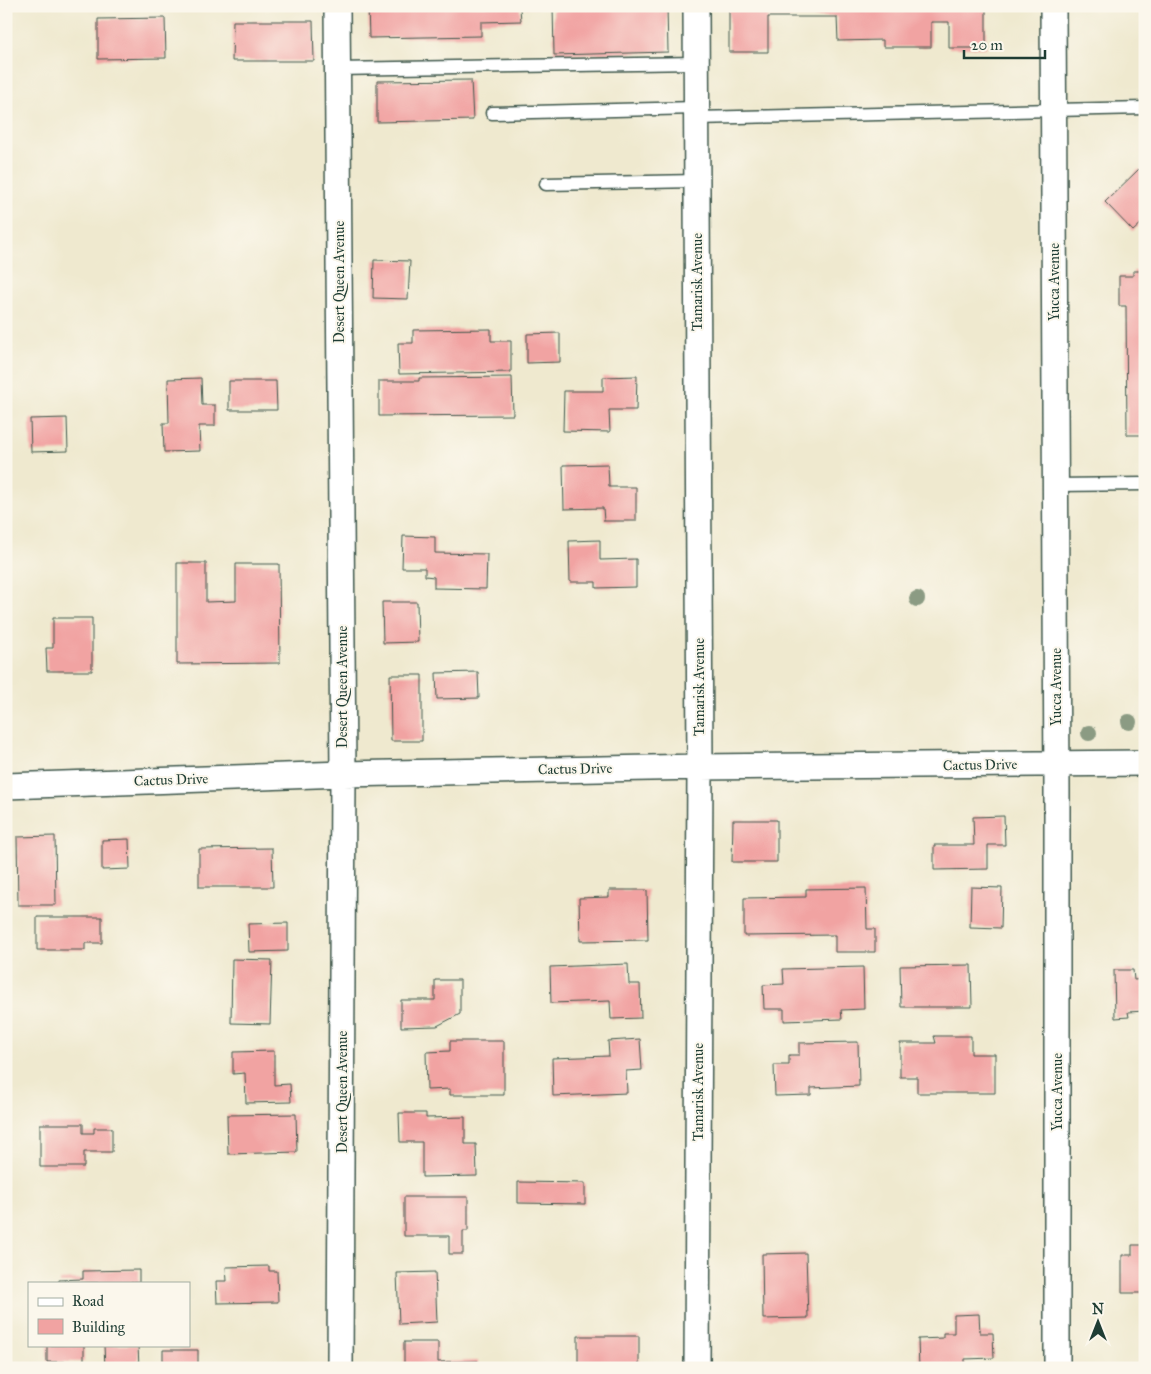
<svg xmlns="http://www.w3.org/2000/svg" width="1151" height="1374" viewBox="0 0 1151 1374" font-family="'IM FELL Great Primer',serif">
	<rect width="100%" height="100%" fill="#fbf7ec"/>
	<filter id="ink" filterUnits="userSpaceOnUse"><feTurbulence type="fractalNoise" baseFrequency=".02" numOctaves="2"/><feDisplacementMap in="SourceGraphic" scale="10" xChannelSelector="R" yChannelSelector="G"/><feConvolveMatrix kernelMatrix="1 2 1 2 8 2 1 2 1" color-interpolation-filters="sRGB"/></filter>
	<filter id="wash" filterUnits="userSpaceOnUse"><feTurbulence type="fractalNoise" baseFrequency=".0096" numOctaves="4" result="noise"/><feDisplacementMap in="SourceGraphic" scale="20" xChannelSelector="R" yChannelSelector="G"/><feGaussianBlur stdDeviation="1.12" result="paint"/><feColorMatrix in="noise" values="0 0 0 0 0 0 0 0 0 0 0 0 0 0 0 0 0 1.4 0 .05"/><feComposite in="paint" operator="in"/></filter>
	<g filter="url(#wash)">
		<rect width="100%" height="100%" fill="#efe9cf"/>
		<g id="blocks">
			<!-- building -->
			<path fill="#f1a3a2" d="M368 6H545V8H520L521 21 481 22V36L369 38Z
				M553 6H667L668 52 554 55Z
				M729 6H986V48H949V22H931V47H883V40L838 41 837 17H768V52H729Z
				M165 18 166 58 98 59V19Z
				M233 21H313L314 61H232Z
				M471 80 473 120 377 122V81Z
				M1139 169 1145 175V220L1133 231 1105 202Z
				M374 260 410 261 408 299 373 298Z
				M1133 271H1145V435H1127L1126 306H1119V276H1133Z
				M491 329V341H511V372L399 374 398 343H413V330Z
				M560 333V362L527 363V334Z
				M637 376 636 410H609L610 432 563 431 564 391H603V377Z
				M512 377 513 415 379 416V381H419V378Z
				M201 378 202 405H215V426H199L200 451 164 452 163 423H169L168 379Z
				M229 381H276L277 410H229Z
				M67 418 68 451 31 452 30 419Z
				M608 464 609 487H636V521H604L603 508 564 509 563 465Z
				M403 536 435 537V553L487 554 486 589 434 588V577L425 576V568H402Z
				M600 540V560L636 559V587L596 588V582H570L569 541Z
				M177 563H206V602L236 601V564H279L280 663 177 664Z
				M382 602H417L418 642 383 643Z
				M53 618H92V671H47L46 648H53Z
				M478 672 479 698 437 699 436 673Z
				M390 675H422V741H391Z
				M1004 816 1005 845H988V869L934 870V845H974L973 817Z
				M733 820H777V862H732Z
				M55 836 56 905H18L17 837Z
				M129 839 130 869 102 870V840Z
				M272 848 273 887H199V849Z
				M971 887 1002 888 1001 928 970 927Z
				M866 888 867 929H875V952H835V935L744 936V898L806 897V889Z
				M609 890H647L648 940 580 941 579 898 609 897Z
				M37 917H102V943H85V950H37Z
				M288 923V951L249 952 248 924Z
				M232 959 272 960 270 1024 231 1023Z
				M628 964 629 984H640L641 1018 611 1019 610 1001 551 1003 550 967Z
				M971 965 972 1007H901L900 966Z
				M863 967 864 1009 841 1010 842 1019 784 1021V1009H764L763 985 784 984 783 969Z
				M1114 970H1133L1134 980 1145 979V1011L1128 1012 1129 1017 1115 1018Z
				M435 980H460V1014L437 1026 401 1027V1000H435Z
				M934 1036H971V1054H995V1093H917V1077H900V1043H936Z
				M640 1039 642 1070 626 1071 627 1093 553 1096 552 1058 609 1056 608 1041Z
				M450 1041H504V1095H450V1089L427 1090 426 1052 450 1051Z
				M858 1042 859 1086 811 1088V1095L775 1096 774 1065H789V1055H799V1043Z
				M274 1051V1085L290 1084 291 1102 246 1103 245 1073 233 1074V1052Z
				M399 1113H426V1118L465 1117V1144H476L477 1176 422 1177V1142H400Z
				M296 1114 297 1152 228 1154 227 1115Z
				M40 1124H83V1133H94V1128H112V1152H84V1167H40Z
				M518 1182 585 1183V1204L518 1203Z
				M404 1197H468V1231H463V1254H449V1236H404Z
				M1132 1245H1145V1293H1122V1255H1132Z
				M806 1253 808 1318 763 1319 762 1254Z
				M269 1266V1271H277L278 1302 217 1303 216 1281H227L226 1267Z
				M139 1270V1283H59V1280L83 1279V1271Z
				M435 1272 437 1322 399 1324 397 1273Z
				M979 1314 980 1333H993L994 1358 965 1359V1368H919L918 1339 943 1338V1333H954V1315Z
				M578 1336H639V1368H578Z
				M404 1342H438V1362L478 1361V1368H404Z
				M47 1345H84V1362H47Z
				M104 1345H138L139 1368H105Z
				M163 1350H198V1368H163Z"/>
		</g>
	</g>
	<g filter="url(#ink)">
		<use href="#blocks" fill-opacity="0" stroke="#3e574b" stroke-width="1"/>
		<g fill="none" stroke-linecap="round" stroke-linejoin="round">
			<!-- lane casing -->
			<g stroke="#3e574b" stroke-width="15">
				<path id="lane" d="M337 69 696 63
					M492 113 697 108
					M697 118 1145 108
					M546 184 697 181
					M1055 485 1145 484"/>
			</g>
			<!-- street casing -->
			<g stroke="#3e574b" stroke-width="28">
				<path id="street" d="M337 6 343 774 340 1368
					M696 6 700 767 697 1368
					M1053 6 1057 790V1368
					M6 786 343 774 700 767 1145 763"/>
			</g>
			<!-- lane -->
			<use href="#lane" stroke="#fff" stroke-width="12"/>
			<!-- street -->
			<use href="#street" stroke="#fff" stroke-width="25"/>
		</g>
		<!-- trees -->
		<g fill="#8b9b83">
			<circle cx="917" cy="599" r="8"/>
			<circle cx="1129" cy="722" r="8"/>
			<circle cx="1089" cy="733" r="8"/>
		</g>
	</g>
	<g text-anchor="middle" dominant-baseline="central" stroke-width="4" stroke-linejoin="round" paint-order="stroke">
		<!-- street labels -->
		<g font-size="14" fill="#1f3d34" stroke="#fbf7ec">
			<text transform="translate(339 282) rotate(-90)">Desert Queen Avenue</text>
			<text transform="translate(697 282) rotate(-90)">Tamarisk Avenue</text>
			<text transform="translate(1054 282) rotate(-90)">Yucca Avenue</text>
			<text transform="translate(342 687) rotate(-90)">Desert Queen Avenue</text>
			<text transform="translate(699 687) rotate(-90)">Tamarisk Avenue</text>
			<text transform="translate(1056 687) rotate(-90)">Yucca Avenue</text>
			<text transform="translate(980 765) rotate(-1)">Cactus Drive</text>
			<text transform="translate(575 769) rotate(-1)">Cactus Drive</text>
			<text transform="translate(171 780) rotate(-2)">Cactus Drive</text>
			<text transform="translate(342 1092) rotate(-90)">Desert Queen Avenue</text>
			<text transform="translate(698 1092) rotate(-90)">Tamarisk Avenue</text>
			<text transform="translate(1057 1092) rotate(-90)">Yucca Avenue</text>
		</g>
	</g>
	<!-- margin -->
	<rect width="1151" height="1374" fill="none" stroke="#fbf7ec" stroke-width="25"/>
	<!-- legend -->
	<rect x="28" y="1282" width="162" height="65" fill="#fbf7ec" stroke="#a3ada2"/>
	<rect x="38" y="1298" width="25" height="8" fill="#ffffff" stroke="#a3ada2"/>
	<text x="72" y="1306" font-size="15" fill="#1f3d34">Road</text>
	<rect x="38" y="1319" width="25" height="15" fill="#f1a3a2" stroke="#a3ada2"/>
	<text x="72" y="1332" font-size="15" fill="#1f3d34">Building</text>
	<!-- north arrow -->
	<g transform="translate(1098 1322)" stroke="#fbf7ec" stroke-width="4" paint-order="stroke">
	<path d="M0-4L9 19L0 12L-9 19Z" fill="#1f3d34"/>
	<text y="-8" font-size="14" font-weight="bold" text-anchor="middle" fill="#1f3d34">N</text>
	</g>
	<!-- scale -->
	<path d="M964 50v8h81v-8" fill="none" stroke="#1f3d34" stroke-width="2.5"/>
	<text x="971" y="50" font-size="15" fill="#1f3d34" stroke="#fbf7ec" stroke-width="4" paint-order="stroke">20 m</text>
</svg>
